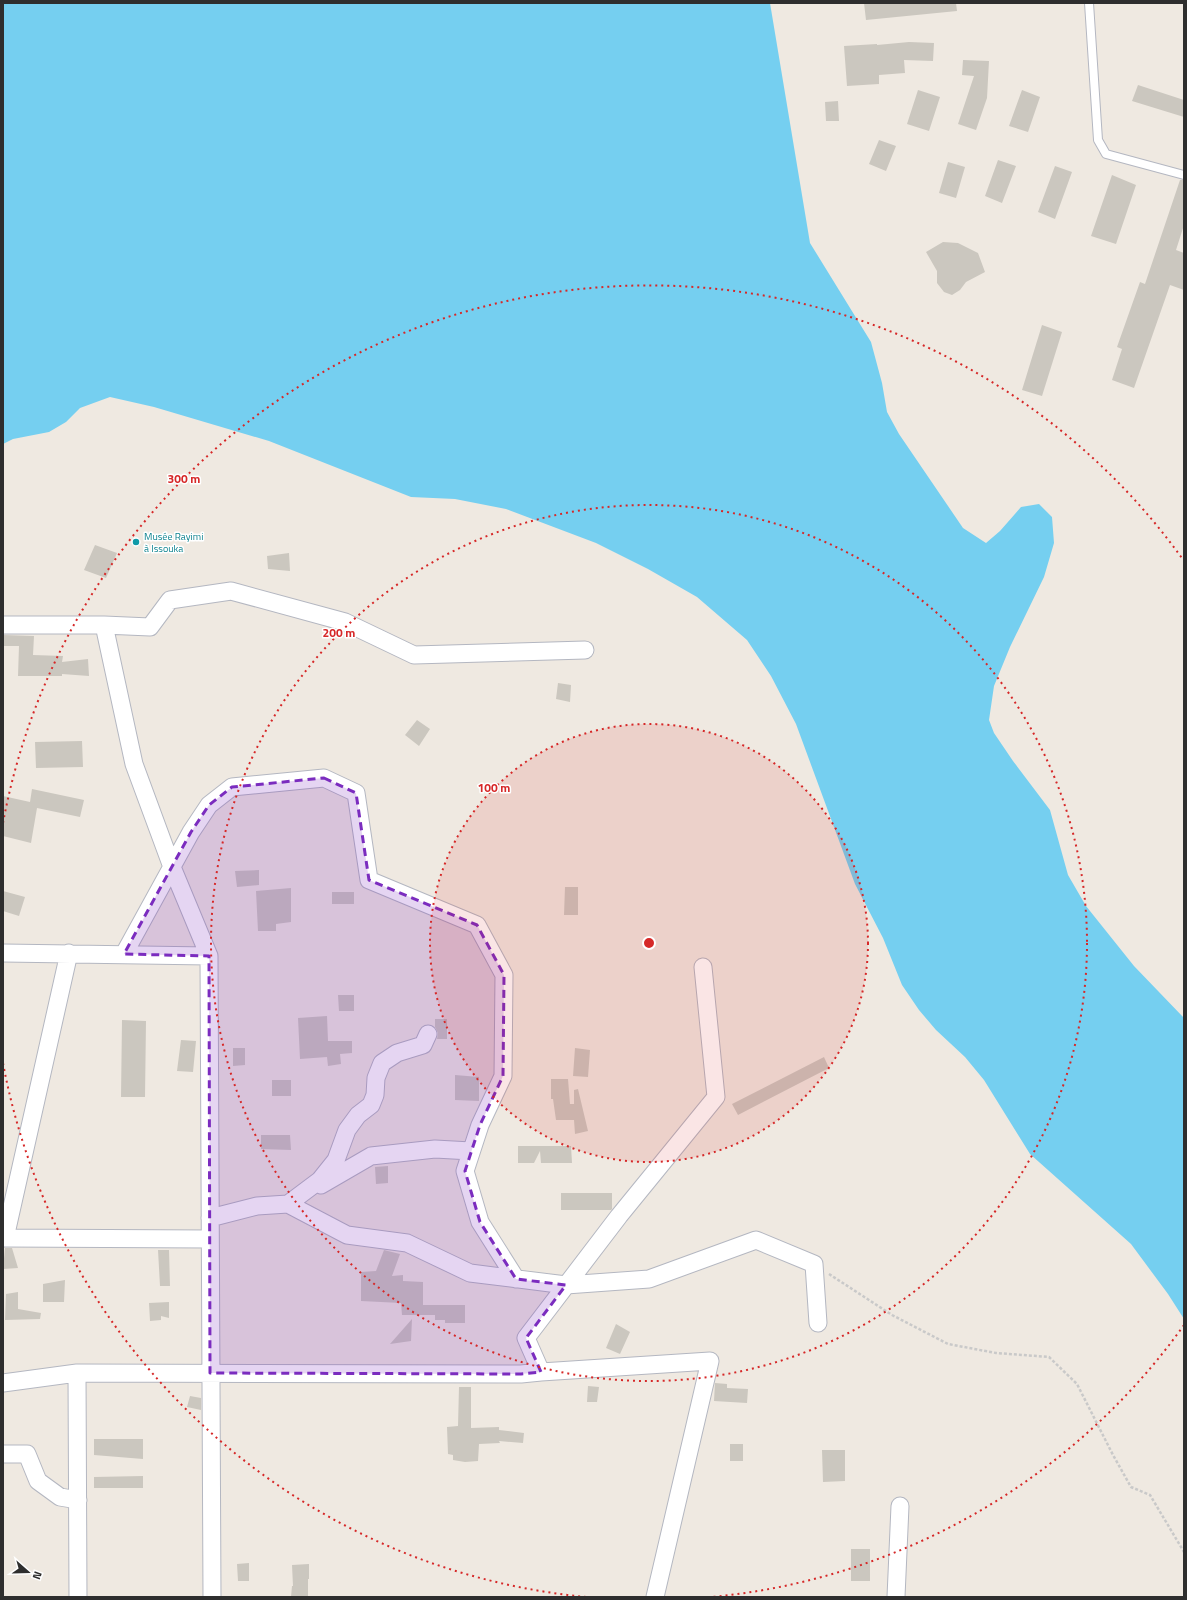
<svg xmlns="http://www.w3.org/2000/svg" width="1187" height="1600" viewBox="0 0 1187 1600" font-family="'Titillium Web',sans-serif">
	<rect width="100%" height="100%" fill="#efe9e1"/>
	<!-- water -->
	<path fill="#75cff0" d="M3 3H770L810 243 871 342 882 383 887 412 899 434 963 528 986 543 1000 531 1021 507 1039 504 1052 517 1054 543 1044 577 1010 647 994 686 989 720 994 733 1013 761 1050 810 1068 875 1086 906 1134 966 1184 1018V1319L1168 1294 1131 1244 1030 1154 984 1080 965 1057 936 1030 919 1010 902 985 883 938 855 884 796 724 771 676 747 640 697 597 648 569 596 543 506 509 455 499 411 497 269 441 154 407 110 397 80 408 66 422 49 432 13 439 3 444Z"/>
	<!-- building -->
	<path fill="#cbc7bf" d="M864 3H956L957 11 866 20Z
		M909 42 934 43 933 61 904 60 905 73 879 75V84L847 86 844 46 877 44V45Z
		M963 60 989 61 987 98 976 130 958 124 974 76 962 75Z
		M1138 85 1184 100V117L1132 101Z
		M918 90 940 97 929 131 907 124Z
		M1022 90 1040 97 1028 132 1009 126Z
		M838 101 839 121H826L825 102Z
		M879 140 896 146 886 171 869 164Z
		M998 160 1016 166 1002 203 985 196Z
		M948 162 965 167 956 198 939 193Z
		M1055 166 1072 172 1055 219 1038 212Z
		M1112 175 1136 185 1116 244 1091 236Z
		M1180 180H1184V225L1176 250 1184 253V290L1170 285 1134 388 1112 380 1122 349 1117 347 1140 282 1145 284Z
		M943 242 958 243 978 253 985 272 966 282 960 290 952 295 944 292 937 283V271L926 252Z
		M1042 325 1062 332 1042 396 1022 390Z
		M95 545 117 553 106 578 84 570Z
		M289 553 290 571 268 569 267 556Z
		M3 635 34 636 33 655 63 656 62 662 88 659 89 676 62 674V676H18L19 646H3Z
		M558 683 571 685 570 702 556 699Z
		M417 720 430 729 419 746 405 735Z
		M82 741 83 767 36 768 35 742Z
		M32 789 84 800 80 817 37 808 31 843 3 836V796L30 802Z
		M259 870V885L237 887 235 871Z
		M565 887H578V915H564Z
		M291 888V922L276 924V931H258L256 891Z
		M3 891 25 897 19 916 3 911Z
		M332 892H354V904H332Z
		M338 995H354V1011H339Z
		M327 1016 328 1041H352V1053L340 1054 341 1064 328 1066 327 1057 300 1059 298 1018Z
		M435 1019H447V1039H437L438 1033 435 1027Z
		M122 1020 146 1021 145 1097H121Z
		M181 1040 196 1041 193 1072 177 1071Z
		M233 1048H245V1065L233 1066Z
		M575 1048 590 1050 588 1077 573 1076Z
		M824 1057 829 1068 738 1115 732 1104Z
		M455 1075 479 1077V1101L455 1100Z
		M551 1079H568L570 1104H574V1090L578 1089 588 1131 575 1134 574 1120H556L553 1099H551Z
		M272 1080H291V1096H272Z
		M261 1135H290L291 1150 261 1149Z
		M518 1146H571L572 1163H541L540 1151 534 1163H518Z
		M388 1166V1183L376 1184 375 1167Z
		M561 1193H612V1209L611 1210H561Z
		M5 1248H12L18 1268 3 1269Z
		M158 1250H169L170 1286H160Z
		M384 1250 400 1254 392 1276 403 1275V1281L423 1282V1305H465V1323H445V1320H435V1315H402L401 1303 361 1301V1272L376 1271Z
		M65 1280 64 1302H43V1284Z
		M18 1292V1309L41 1313 40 1319 5 1320 6 1294Z
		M169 1302V1318L161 1316V1320L150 1321 149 1303Z
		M412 1319 411 1341 390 1344Z
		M616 1324 630 1332 620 1354 606 1348Z
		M715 1383 727 1384V1388L748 1389 747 1403 714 1401Z
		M588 1386 599 1387 597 1402H587Z
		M459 1387H471V1428L499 1427V1430L524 1433 523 1443 499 1441 500 1443 479 1444 478 1461 465 1462 453 1460V1455L448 1454 447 1427 458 1426Z
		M190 1396 201 1398V1410L187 1407Z
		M94 1439H143V1459L94 1455Z
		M730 1444H743V1461H730Z
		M822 1450H845V1481L823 1482Z
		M143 1476V1488H94V1477Z
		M851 1549H870V1581H851Z
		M249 1563V1581H238L237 1564Z
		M309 1564V1579H308V1597H291L292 1586H293L292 1565Z"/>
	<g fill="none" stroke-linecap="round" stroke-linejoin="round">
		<!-- lane casing -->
		<g stroke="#b4b7c1" stroke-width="10">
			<path id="lane" d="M1089 3 1098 140 1106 154 1184 175"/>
		</g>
		<!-- street casing -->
		<g stroke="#b4b7c1" stroke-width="19">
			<path id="street" d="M3 625H104L134 764 172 867 209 956 212 1597
				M104 625 150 627 170 600 231 591 345 622 414 655 585 650
				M3 953 209 956
				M124 954 191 832 209 805 232 787 324 778 356 793 369 880 477 925 504 975 503 1076 480 1125 465 1171 480 1222 516 1279
				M321 1185 371 1156 435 1149 471 1151
				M288 1204 320 1180 336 1160 347 1130 358 1115 371 1105 375 1095 376 1078 382 1063 397 1053 423 1045 428 1034
				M210 1218 257 1206 288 1204 347 1235 407 1243 470 1273 566 1285 649 1279 756 1240 814 1264 818 1323
				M3 1238 210 1239
				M5 1238 69 953
				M541 1372 526 1338 619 1216 716 1097 703 967
				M77 1373 78 1597
				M3 1383 77 1373 521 1374 541 1372 710 1361 655 1597
				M3 1454H27L38 1481 60 1497 78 1500
				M896 1597 900 1506"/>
		</g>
		<!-- path -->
		<path stroke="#c9c9c9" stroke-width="2.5" stroke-dasharray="3 2" stroke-linecap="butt" d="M829 1274 892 1315 948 1344 996 1353 1049 1357 1077 1384 1113 1455 1131 1487 1150 1495 1184 1552"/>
		<!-- lane -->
		<use href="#lane" stroke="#fff" stroke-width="8"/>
		<!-- street -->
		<use href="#street" stroke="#fff" stroke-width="17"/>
	</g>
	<!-- marked area -->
	<path fill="#7b2cbf" fill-opacity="0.2" stroke="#7b2cbf" stroke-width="3" stroke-dasharray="8 5" stroke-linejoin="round" d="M324 778 356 793 369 880 477 925 504 975 503 1076 480 1125 465 1171 480 1222 516 1279 566 1285 526 1338 541 1372 521 1374 210 1373 209 956 124 954 191 832 209 805 232 787Z"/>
	<!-- distance rings -->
	<circle cx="649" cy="943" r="219" fill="#d62828" fill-opacity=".12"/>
	<g fill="none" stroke="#d62828" stroke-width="2" stroke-dasharray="2 4">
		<circle cx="649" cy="943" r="219"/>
		<circle cx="649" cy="943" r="438"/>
		<path d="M1184 1325A657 657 0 0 1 712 1597M586 1597A657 657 0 0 1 3 1063M3 823A657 657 0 0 1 1184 561"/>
	</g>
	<!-- markers -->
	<circle fill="#0f9aa8" stroke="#fff" stroke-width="1.5" cx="136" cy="542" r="4"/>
	<g text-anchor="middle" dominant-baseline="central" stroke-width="3" stroke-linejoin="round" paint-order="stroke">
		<!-- culture labels -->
		<g font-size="10" fill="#0d838f" stroke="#fff" text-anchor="start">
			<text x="144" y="536">Musée Rayimi<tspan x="144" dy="12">à Issouka</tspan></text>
		</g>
	</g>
	<circle cx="649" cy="943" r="6" fill="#d62828" stroke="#fff" stroke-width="2"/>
	<g font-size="12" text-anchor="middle" font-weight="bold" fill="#d62828" stroke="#fff" stroke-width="3" stroke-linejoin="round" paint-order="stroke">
		<text x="184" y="483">300 m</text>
		<text x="339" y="637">200 m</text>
		<text x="494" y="792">100 m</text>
	</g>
	<!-- border -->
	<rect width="1187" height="1600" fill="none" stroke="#2e2e2e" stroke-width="8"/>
	<!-- north arrow -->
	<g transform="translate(28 1572) rotate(110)" stroke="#ffffff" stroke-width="3" paint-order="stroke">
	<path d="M0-3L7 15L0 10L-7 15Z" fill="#2e2e2e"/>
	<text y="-6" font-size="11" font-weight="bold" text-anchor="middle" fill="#2e2e2e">N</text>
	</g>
</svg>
